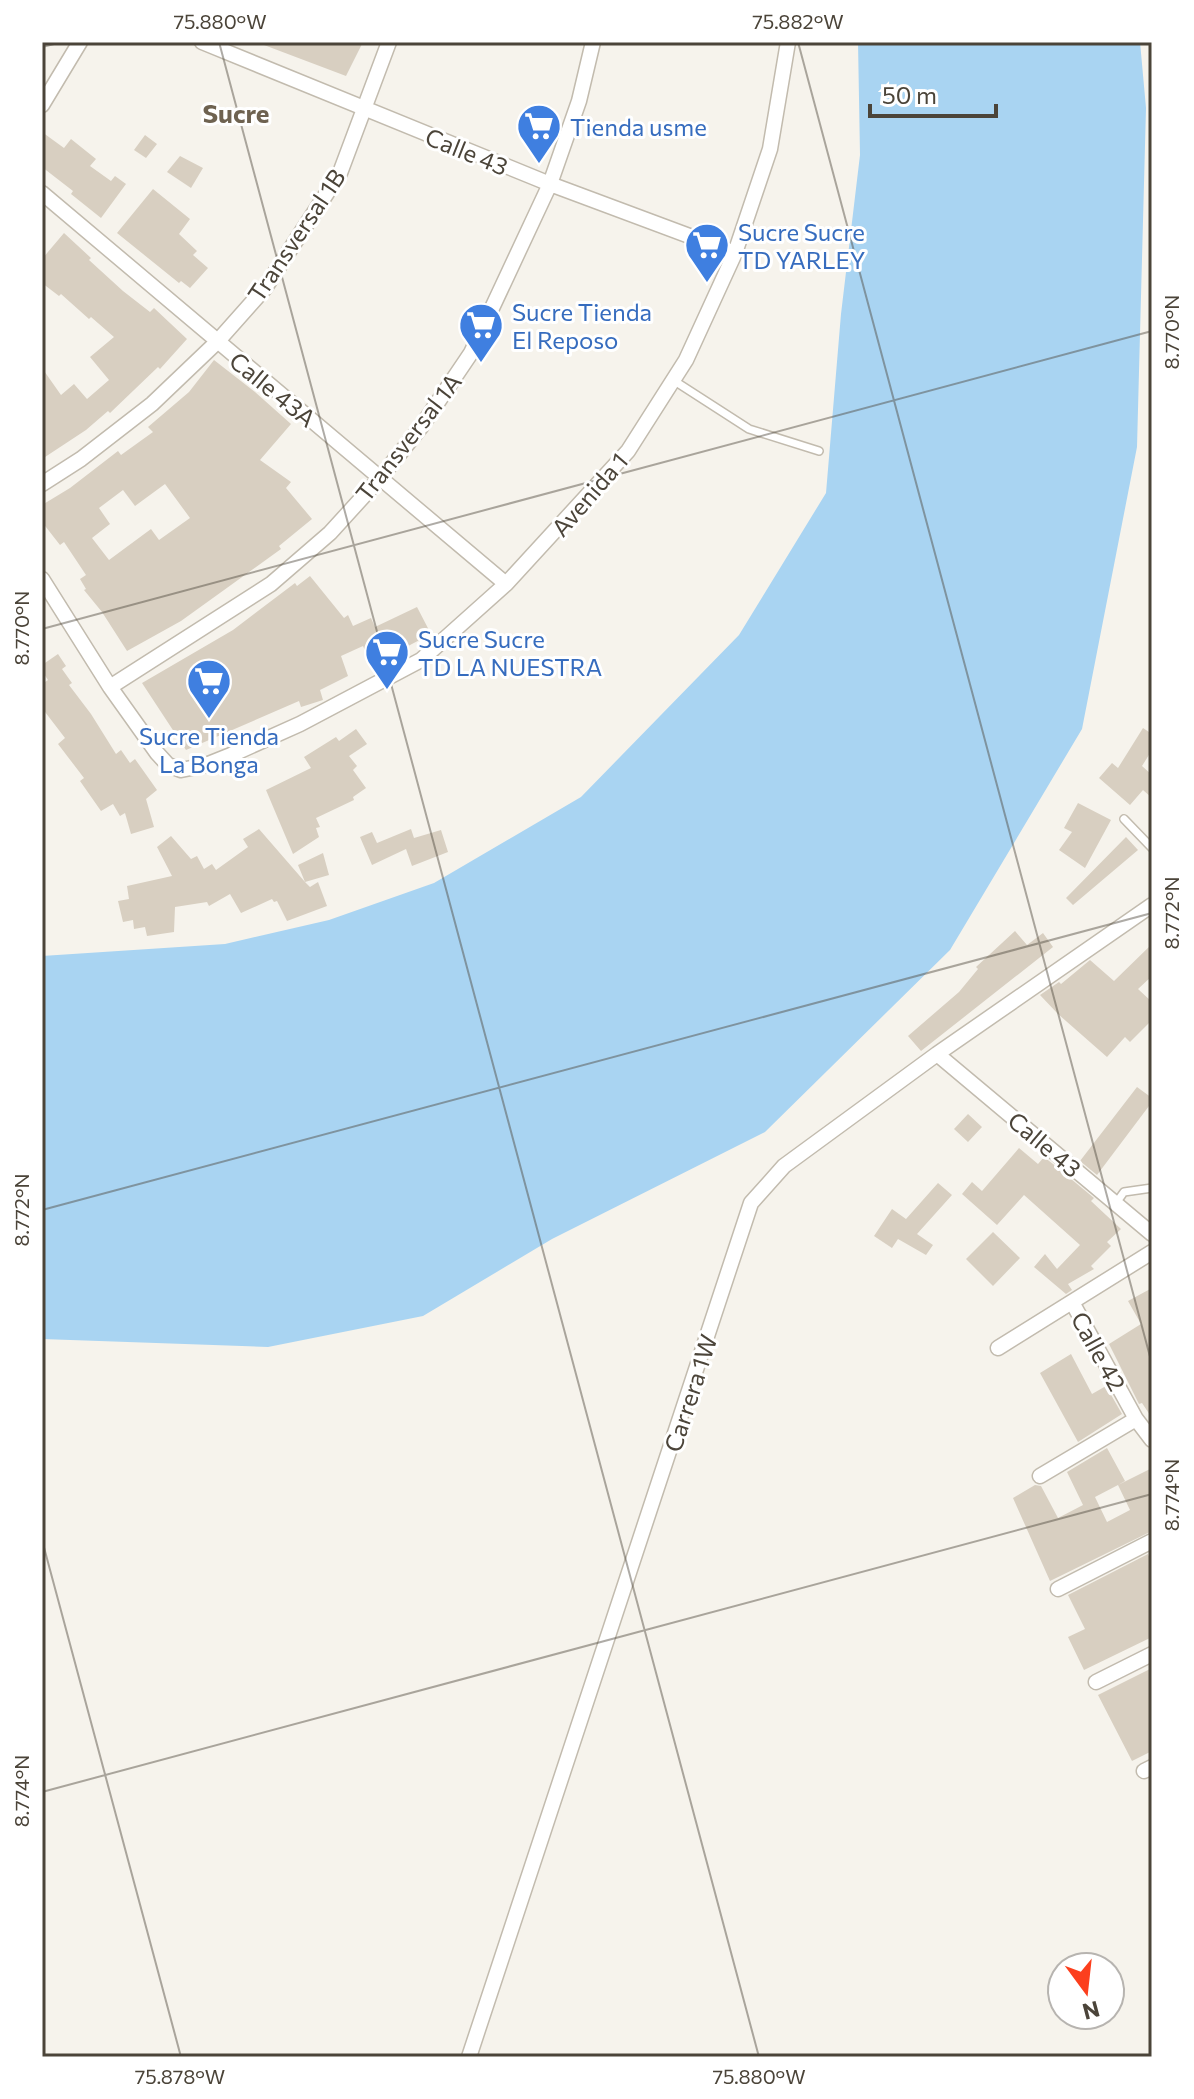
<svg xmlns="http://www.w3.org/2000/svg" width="1194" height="2099" viewBox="0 0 1194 2099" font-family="Commissioner,sans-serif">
	<rect width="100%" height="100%" fill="#f6f3ec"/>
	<!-- water -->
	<path fill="#a9d4f2" d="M858 42H1140L1146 108 1137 447 1082 729 950 950 765 1132 552 1239 423 1316 268 1347 42 1339V956L225 944 329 920 434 883 581 797 739 635 826 493 841 314 860 155Z"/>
	<!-- building -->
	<path fill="#d8cfc1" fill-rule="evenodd" d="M264 42H363L346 76 264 45Z
		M42 132 64 148 71 139 96 159 90 166 111 181 115 176 126 184 101 218 71 194 73 191 42 167Z
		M145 135 157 144 146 158 134 150Z
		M180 156 203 168 191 188 167 172Z
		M153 189 190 219 179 234 197 251 193 255 208 268 190 288 181 281 179 283 117 233Z
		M64 233 91 258 89 260 123 291 150 312 154 308 187 339 160 369 158 367 110 413 108 411 86 430 42 459V368L61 395 74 384 87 399 109 380 90 357 114 337 91 317 89 319 61 294 59 296 42 283V259Z
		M214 360 255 392 291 424 260 460 291 482 286 488 312 519 279 546 281 549 181 621 127 651 102 612 84 590 86 589 80 579 86 575 64 542 60 545 42 522V505L70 488 118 451 121 455 153 432 148 427 189 392ZM165 484 190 518 159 540 151 529 109 560 92 538 110 524 99 508 123 490 135 506Z
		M310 576 344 618 348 615 353 626 371 618 375 627 417 607 431 634 372 665 363 646 341 656 348 676 320 690 323 700 301 707 299 701 186 750 142 683 233 630 295 583 297 586Z
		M58 654 66 666 62 669 72 683 69 685 91 714 116 754 121 750 130 763 135 759 157 790 146 799 154 827 131 834 125 813 120 816 113 804 101 811 80 781 84 778 58 744 65 738 42 708V684L48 680 42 671V665Z
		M1143 728 1152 734V750L1142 766 1152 775V798L1143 790 1130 805 1099 778 1112 763 1118 768Z
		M356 729 367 744 349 756 357 766 353 770 366 788 353 797 354 800 316 818 320 827 316 828 319 837 293 854 266 790 311 768 304 757 336 737 339 741Z
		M1078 803 1111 820 1085 868 1059 850 1072 832 1064 828Z
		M259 829 305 882 298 865 323 853 329 875 305 882 310 887 318 882 327 906 287 921 277 901 274 902 272 899 241 913 230 894 209 906 207 902 175 907 174 932 147 936 145 927 134 929 133 920 123 922 118 901 129 899 127 886 172 876 157 847 171 836 191 859 197 856 204 869 212 864 216 870 248 847 243 839Z
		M411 829 414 838 441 830 448 852 412 866 406 849 372 865 360 837 372 832 377 843Z
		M1126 837 1138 850 1073 905 1066 898Z
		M1015 931 1027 945 1043 933 1053 947 921 1051 908 1036 959 992 978 969 976 967Z
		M1152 944V976L1138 989 1152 1002V1020L1130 1042 1125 1037 1107 1057 1058 1014 1040 995 1059 982 1061 984 1090 960 1114 981Z
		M1137 1087 1152 1098V1102L1097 1175 1080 1161Z
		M968 1114 982 1127 968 1142 954 1129Z
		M1019 1148 1038 1164 1044 1157 1053 1164 1094 1198 1091 1201 1121 1229 1107 1242 1111 1246 1091 1266 1094 1269 1068 1284 1072 1290 1066 1294 1034 1267 1045 1254 1057 1269 1080 1245 1024 1195 997 1225 962 1194 972 1182 982 1191Z
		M938 1183 952 1195 917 1234 933 1245 926 1255 898 1239 892 1248 874 1236 892 1209 906 1219Z
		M993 1232 1020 1258 993 1286 966 1259Z
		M1152 1288V1418L1142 1403 1139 1404 1109 1344 1141 1324 1128 1301Z
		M1071 1354 1092 1394 1106 1386 1122 1414 1078 1442 1040 1373Z
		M1107 1448 1125 1481 1118 1485 1152 1468V1531L1050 1581 1013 1498 1035 1485 1041 1486 1058 1518 1083 1505 1067 1472ZM1118 1485 1130 1510 1107 1522 1095 1497Z
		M1148 1554 1152 1563V1637L1084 1670 1068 1637 1085 1629 1068 1595Z
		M1152 1668V1751L1132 1761 1098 1695Z"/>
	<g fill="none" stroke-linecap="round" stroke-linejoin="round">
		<!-- lane casing -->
		<g stroke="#c2bbae" stroke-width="10">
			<path id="lane" d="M673 380 749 429 819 451
				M1124 819 1152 848
				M1116 1203 1124 1192 1152 1188"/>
		</g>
		<!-- street casing -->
		<g stroke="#c2bbae" stroke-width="17">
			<path id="street" d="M202 42 550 184 735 253
				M42 105 80 42
				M42 193 506 584
				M42 484 81 459 152 404 217 342 265 288 340 173 389 42
				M42 579 110 687 157 753 168 765 181 770 206 765 231 755 300 724 421 660 506 584 628 451 686 360 735 253 770 149 788 42
				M110 687 271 584 330 533 381 477 421 427 471 353 550 184 579 101 593 42
				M937 1054 1152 1234
				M1072 1302 1136 1419 1152 1440
				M998 1348 1152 1252
				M1040 1476 1136 1419
				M1058 1589 1152 1541
				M1096 1682 1152 1654
				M1144 1771 1152 1767
				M469 2057 751 1203 784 1166 937 1054 1152 905"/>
		</g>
		<!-- lane -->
		<use href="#lane" stroke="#fff" stroke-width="7"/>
		<!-- street -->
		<use href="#street" stroke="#fff" stroke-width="14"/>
	</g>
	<!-- ticks -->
	<path fill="none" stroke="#4b4439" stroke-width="2" stroke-opacity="0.45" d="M219 42 759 2057M798 42 1152 1364M42 47 62 42M42 629 1152 331M42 1210 1152 913M42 1540 181 2057M42 1792 1152 1494"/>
	<!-- icons -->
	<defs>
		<g id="supermarket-pin" transform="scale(2.3)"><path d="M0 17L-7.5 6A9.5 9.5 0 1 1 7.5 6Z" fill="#3f7fe0" stroke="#fff"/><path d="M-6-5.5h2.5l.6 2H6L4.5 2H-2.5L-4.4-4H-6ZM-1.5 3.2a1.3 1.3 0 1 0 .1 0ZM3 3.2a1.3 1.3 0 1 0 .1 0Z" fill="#fff"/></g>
	</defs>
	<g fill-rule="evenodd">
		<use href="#supermarket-pin" x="539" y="126"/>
		<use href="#supermarket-pin" x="707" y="245"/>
		<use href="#supermarket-pin" x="481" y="325"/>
		<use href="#supermarket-pin" x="387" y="652"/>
		<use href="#supermarket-pin" x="209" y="681"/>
	</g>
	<g text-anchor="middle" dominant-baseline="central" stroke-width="6" stroke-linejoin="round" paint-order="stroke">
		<!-- shop labels -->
		<g font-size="24" fill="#366cbe" stroke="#fff" text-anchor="start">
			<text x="570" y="126">Tienda usme</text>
			<text x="738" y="231">Sucre Sucre<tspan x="738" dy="28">TD YARLEY</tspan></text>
			<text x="512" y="311">Sucre Tienda<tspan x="512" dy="28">El Reposo</tspan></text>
			<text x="418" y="638">Sucre Sucre<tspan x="418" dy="28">TD LA NUESTRA</tspan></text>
			<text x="209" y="735" text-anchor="middle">Sucre Tienda<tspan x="209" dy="28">La Bonga</tspan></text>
		</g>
		<!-- street labels -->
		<g font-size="24" fill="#4b4439" stroke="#fff">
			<text transform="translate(467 151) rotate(22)">Calle 43</text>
			<text transform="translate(296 235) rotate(-56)">Transversal 1B</text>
			<text transform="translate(273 389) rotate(39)">Calle 43A</text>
			<text transform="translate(408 437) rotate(-52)">Transversal 1A</text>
			<text transform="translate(589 494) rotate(-49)">Avenida 1</text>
			<text transform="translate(1045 1144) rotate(40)">Calle 43</text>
			<text transform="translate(1099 1351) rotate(61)">Calle 42</text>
			<text transform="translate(690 1393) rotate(-72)">Carrera 1W</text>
		</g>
		<!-- neighbourhood labels -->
		<g font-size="26" font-weight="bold" fill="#6e6250" stroke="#fff">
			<text x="236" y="112">Sucre</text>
		</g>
	</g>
	<!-- border -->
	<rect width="1194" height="2099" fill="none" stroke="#ffffff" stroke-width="88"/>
	<!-- north arrow -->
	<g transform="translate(1086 1991) rotate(165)"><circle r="38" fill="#ffffff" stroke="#b7b4b0" stroke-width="2"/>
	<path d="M0-6L14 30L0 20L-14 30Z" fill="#fc3f1d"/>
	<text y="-12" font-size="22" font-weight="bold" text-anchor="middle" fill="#4b4439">N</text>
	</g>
	<!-- scale -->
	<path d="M870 104v12h126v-12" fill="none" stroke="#4b4439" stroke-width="4"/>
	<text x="882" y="104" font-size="24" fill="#4b4439" stroke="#ffffff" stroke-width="6" paint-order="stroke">50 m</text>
	<rect x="44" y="44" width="1106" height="2011" fill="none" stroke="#4b4439" stroke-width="3"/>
	<g font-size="20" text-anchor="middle" fill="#4b4439">
		<text x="220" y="29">75.880°W</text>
		<text x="798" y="29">75.882°W</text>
		<text transform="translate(1172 332) rotate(-90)" y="7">8.770°N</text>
		<text transform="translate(22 628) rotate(-90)" y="7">8.770°N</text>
		<text transform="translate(1172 913) rotate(-90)" y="7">8.772°N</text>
		<text transform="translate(22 1210) rotate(-90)" y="7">8.772°N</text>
		<text transform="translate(1172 1495) rotate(-90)" y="7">8.774°N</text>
		<text transform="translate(22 1791) rotate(-90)" y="7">8.774°N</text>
		<text x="180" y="2084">75.878°W</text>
		<text x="759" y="2084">75.880°W</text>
	</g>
</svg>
